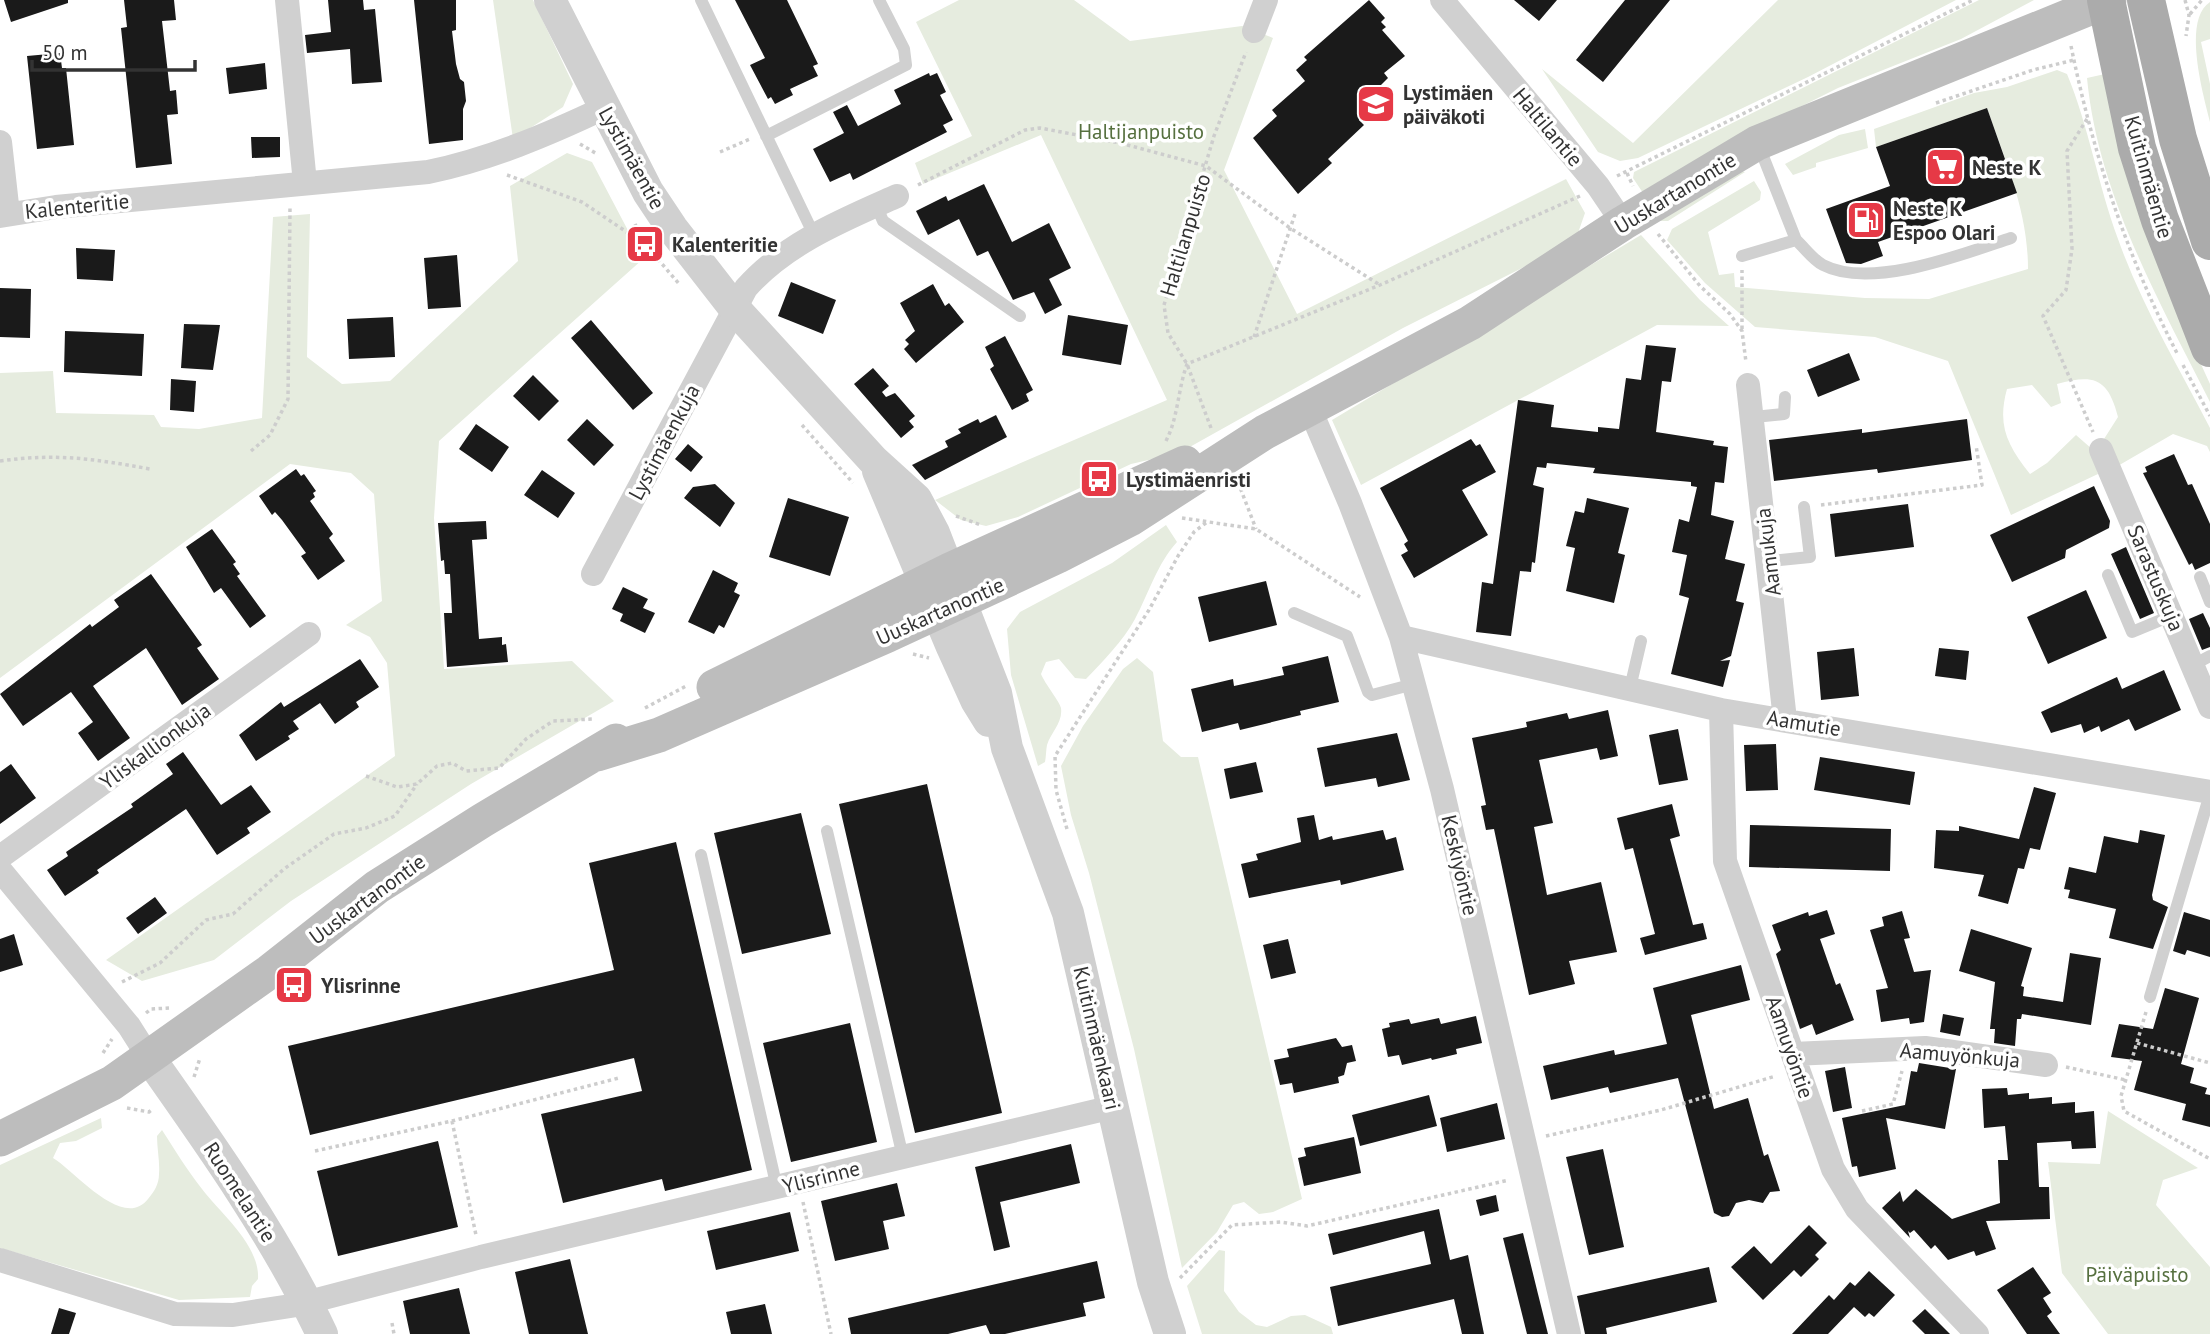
<svg xmlns="http://www.w3.org/2000/svg" width="2210" height="1334" viewBox="0 0 2210 1334" font-family="'PT Sans',sans-serif">
	<rect width="100%" height="100%" fill="#fff"/>
	<!-- green -->
	<path fill="#e6ecdf" d="M493 0H533L573 84 563 107 513 139Z
		M959 0H1074L1130 41 1242 26 1273 38 1224 170 1297 314 1566 179 1585 213 1578 233 1554 252 1403 328 1179 453 1131 464 1018 517 986 526 961 520 935 500 1167 400 1041 135 923 184 915 163 972 136 916 22Z
		M1778 0H1956L1808 77 1638 158 1620 161 1598 152 1542 69 1633 143Z
		M1979 0H2034L1961 39 1838 88 1744 135 1643 193 1633 178 1634 172Z
		M2210 2V39L2201 42 2210 84V122C2203 94 2182 20 2210 2Z
		M2057 70 2067 74C2089 127 2098 185 2118 239 2141 304 2178 366 2210 428V452L2207 446 2173 434 2116 467 2104 439 2118 417C2108 378 2094 374 2057 384L2061 403 2051 407 2032 385 2007 389C1997 425 2007 445 2030 474L2047 463 2076 435 2092 449 2098 474 2011 515 1948 361 1875 337 1755 327 1705 283 1667 240 1672 229 1754 181 1761 192 1760 200 1708 232 1719 275 1734 273 1735 287 1865 298 1929 299 2028 269C2028 211 2006 163 1987 108L1876 147 1874 129 1974 93 2007 87Z
		M2105 74 2184 327 2210 384V402C2159 301 2098 194 2087 78Z
		M1865 129 1868 148 1816 163V167L1793 175 1785 164 1839 135Z
		M567 153 592 162 643 259 439 441 434 518 444 669 572 661 614 701 471 784 291 901 214 960 142 981 106 960 395 756 387 663 370 637 346 625 382 601 374 494 351 473 290 464 0 678V373L53 371 56 413 154 415 161 427 199 429 262 418 273 217 310 214 307 357 342 384 390 381 518 261 510 186Z
		M1741 171 1745 172 1668 221H1659Z
		M1641 235 1700 300 1729 326 1657 325 1361 485 1332 420Z
		M1166 525 1177 542C1157 564 1149 593 1135 619 1123 641 1103 661 1086 679L1075 678 1059 659 1046 662 1041 674C1045 684 1060 702 1061 708 1063 723 1051 732 1047 745 1046 750 1046 757 1045 762L1038 766 1011 675 1007 629 1020 612 1112 563Z
		M1137 658 1153 672 1163 741 1181 757H1198L1302 1199 1273 1212 1259 1214 1244 1202 1233 1205 1217 1232 1182 1268 1134 1049 1089 873 1071 815 1061 766 1083 726 1123 669Z
		M2108 1111 2198 1168 2163 1180 2156 1205 2210 1267V1334H2108L2062 1273 2048 1162 2100 1164Z
		M101 1118 102 1128 76 1141 60 1143 53 1158C75 1171 123 1231 148 1199 154 1192 159 1184 159 1174 160 1162 157 1149 157 1136L162 1130C175 1150 187 1170 202 1189 221 1214 260 1245 258 1279L252 1286 250 1297 179 1300 0 1248V1165Z
		M1219 1250 1225 1251 1224 1291 1239 1312 1256 1325 1267 1327 1291 1316 1305 1315 1331 1327 1333 1334H1202L1187 1286Z"/>
	<!-- building -->
	<path fill="#1a1a1a" d="M4 0H68V3L11 22Z
		M124 0H174L176 20 162 21 170 91 176 90 178 114 167 115 172 164 136 168 121 28 127 27Z
		M328 0H363L364 10 375 9 382 82 352 84 350 49 307 53 305 35 331 32Z
		M414 0H456V30L452 31 456 64 460 79 464 82 466 101 463 109V140L429 144Z
		M735 0H787L818 64 813 66 818 76 790 89 793 95 775 104 771 97 768 99 750 65 765 58Z
		M1369 0 1385 18 1381 22 1386 27 1382 30 1405 56 1384 73 1388 78 1365 101 1372 109 1359 120 1364 125 1328 159 1332 163 1298 194 1253 138 1277 116 1272 110 1305 81 1296 70 1307 60 1304 57Z
		M1514 0H1557L1539 21Z
		M1625 0H1670L1603 82 1576 60Z
		M60 53 62 68H66L74 145 37 149 27 56Z
		M265 63 267 89 229 94 226 68Z
		M929 73 930 76 937 73 946 92 940 95 953 120 943 125 947 132 853 180 850 173 830 182 813 149 844 133 833 112 847 105 858 126 901 104 894 90Z
		M1987 108 2017 193 1878 242 1883 256 1861 264 1846 263 1826 209 1890 186 1876 147Z
		M251 137H280V157L252 158Z
		M984 184 1012 242 1049 223 1071 268 1049 279 1062 305 1045 314 1034 292 1013 300 988 251 977 256 959 219 928 235 916 211 946 196 948 201Z
		M76 248 115 250 113 281 77 279Z
		M457 255 461 307 428 309 424 258Z
		M791 282 836 300 823 334 778 316Z
		M933 284 945 306 949 303 964 322 916 363 904 349 909 344 905 340 915 331 900 303Z
		M0 288 31 289 30 338 0 337Z
		M1068 315 1128 325 1121 365 1062 355Z
		M393 317 395 357 349 359 347 319Z
		M591 320 653 393 633 410 571 338Z
		M184 324 220 325 213 370 181 368Z
		M65 331 144 334 142 376 64 372Z
		M1005 336 1033 390 1026 394 1029 401 1012 410 990 369 994 366 985 347Z
		M1646 345 1676 348 1671 382 1662 381 1656 432 1714 441 1713 445 1728 447 1724 483 1715 482 1711 515 1734 521 1725 559 1745 564 1736 601 1744 603 1731 656 1720 661 1730 660 1723 687 1671 674 1689 598 1679 595 1687 555 1672 552 1679 519 1689 522 1697 487 1691 486V482L1593 473 1595 468 1547 463 1546 468 1537 467 1533 485 1544 488 1535 563 1532 562 1531 572 1520 571 1511 636 1476 632 1482 582 1493 584 1518 400 1554 405 1551 427 1598 432V427L1619 429 1626 378 1641 380Z
		M1849 353 1860 380 1818 397 1807 370Z
		M873 368 889 386 882 392 886 397 895 393 915 416 909 421 914 427 901 438 854 384Z
		M533 375 559 401 539 421 513 396Z
		M171 379 196 381 194 412 170 410Z
		M996 415 1007 437 925 480 912 465 948 447 945 441 961 433 958 429 978 419 980 423Z
		M587 419 614 445 594 466 567 440Z
		M1967 419 1972 460 1878 473 1877 469 1774 481 1769 440 1862 429V433Z
		M476 424 509 447 492 472 459 449Z
		M1471 439 1476 446 1480 444 1496 472 1462 490 1488 535 1414 578 1401 555 1408 551 1404 544 1408 541 1380 488Z
		M688 444 703 457 691 472 675 459Z
		M2174 454 2188 485 2192 484 2210 524V563L2195 570 2192 563 2189 565 2143 473 2147 472 2145 467Z
		M296 469 301 476 304 474 316 491 313 493 315 497 310 501 333 534 329 538 345 561 318 580 301 556 306 553 282 520 275 512 272 515 259 496Z
		M542 470 575 493 558 518 524 495Z
		M715 484 735 503 720 527 684 498 693 487Z
		M2094 486 2110 521 2109 528 2066 550 2065 558 2012 582 1990 535Z
		M788 498 849 517 830 576 769 557Z
		M1587 498 1629 508 1618 553 1625 555 1614 603 1566 591 1575 548 1566 546 1575 511 1584 513Z
		M1908 504 1914 547 1835 557 1830 514Z
		M486 521 487 539 472 540 479 639 502 637V645L506 644 508 662 447 667 444 613H452L450 574H445L444 560 441 561 438 523Z
		M212 529 236 562 233 564 240 574 237 576 266 616 250 628 221 588 214 593 186 547Z
		M2126 547 2154 613 2140 619 2111 554Z
		M713 570 738 583 734 592 740 595 724 628 719 625 714 634 688 622Z
		M151 574 202 645 197 648 219 679 182 705 146 648 93 686 130 738 98 761 78 733 93 722 71 692 23 726 0 694 90 624 92 627 119 607 114 600Z
		M1266 581 1277 625 1209 642 1198 597Z
		M623 587 648 599 643 608 655 613 645 633 620 621 623 614 612 609Z
		M2086 590 2107 638 2048 664 2027 617Z
		M2203 613 2210 628V647L2202 650 2189 619Z
		M1854 648 1859 696 1821 700 1817 652Z
		M1939 648 1969 651 1966 680 1935 676Z
		M1328 656 1339 702 1300 711 1301 715 1240 730 1238 723 1202 732 1191 689 1233 679 1234 686 1284 675 1282 667Z
		M360 659 379 687 356 702 359 707 335 724 320 703 293 721 299 729 288 736 290 739 256 761 239 735 281 702 284 707Z
		M2164 670 2181 710 2135 731 2129 719 2101 732 2099 726 2084 733 2081 724 2051 733 2041 712 2117 677 2122 689Z
		M1608 710 1618 756 1600 760 1597 748 1539 760 1553 823 1534 827 1547 895 1601 882 1617 952 1569 961 1575 984 1529 995 1494 829 1486 830 1481 806 1486 805 1472 738 1527 727 1526 722 1567 713 1569 719Z
		M1678 729 1688 780 1659 785 1649 735Z
		M1397 733 1410 780 1378 787 1376 778 1325 787 1317 748Z
		M1776 744 1778 790 1746 791 1744 745Z
		M183 752 221 805 251 785 271 812 247 828 250 833 217 855 186 809 97 870 99 873 65 896 47 870 68 856 66 852 133 807 131 804 173 774 166 764Z
		M1820 757 1915 772 1910 805 1814 790Z
		M1256 762 1263 792 1230 799 1224 769Z
		M11 764 36 798 0 824V772Z
		M927 784 1002 1113 915 1133 839 804Z
		M2034 787 2056 793 2040 850 2030 848 2024 869 2018 868 2008 904 1978 896 1984 875 1934 868 1936 830 1959 831V826L2019 839Z
		M1672 804 1680 836 1670 839 1693 925 1703 923 1707 939 1645 955 1640 938 1655 934 1633 848 1625 850 1617 818Z
		M801 813 831 934 742 954 714 833Z
		M1314 815 1319 840 1332 836 1333 840 1383 830 1386 840 1396 837 1404 870 1341 885 1340 880 1249 898 1241 864 1258 860 1256 854 1301 842 1297 818Z
		M1750 825 1891 829 1890 871 1749 867Z
		M2140 830 2165 835 2152 895 2153 900 2168 907 2153 949 2109 938 2116 909 2068 898 2070 890 2064 889 2069 867 2096 873 2104 836 2138 843Z
		M676 842 752 1170 665 1191 662 1179 563 1203 541 1114 642 1091 634 1058 310 1135 288 1046 614 970 589 863Z
		M155 897 167 913 138 934 126 918Z
		M1827 910 1835 934 1820 939 1836 985 1840 983 1854 1020 1816 1035 1812 1024 1800 1029 1776 954 1781 950 1772 925 1808 912 1809 916Z
		M1902 911 1910 938 1904 939 1914 972 1931 970 1924 1022 1910 1024 1909 1018 1881 1022 1876 990 1888 988 1870 930 1884 926 1882 917Z
		M2184 912 2210 920V957L2187 950 2185 955 2173 951Z
		M1971 929 2032 948 2021 986 2024 987 2023 996 2063 1002 2070 953 2101 958 2091 1025 2022 1014 2021 1019H2017L2015 1046 1994 1043 1995 1029H1990L1995 982 1959 971Z
		M14 934 23 965 0 972V939Z
		M1288 939 1296 973 1271 979 1263 945Z
		M1741 965 1750 1000 1691 1015 1714 1109 1748 1098 1764 1156 1768 1154 1780 1191 1770 1192 1763 1203 1749 1200 1736 1203 1729 1216 1722 1217 1714 1213 1678 1078 1610 1093 1608 1087 1551 1100 1543 1066 1614 1050 1615 1055 1667 1044 1653 988Z
		M2165 988 2199 998 2181 1064 2194 1068 2190 1083 2207 1088 2205 1094 2210 1095V1127L2182 1120 2186 1104 2134 1090 2142 1061 2111 1057 2119 1024 2153 1029Z
		M1943 1014 1964 1018 1960 1036 1940 1032Z
		M1476 1016 1482 1043 1456 1049 1457 1054 1432 1060 1431 1058 1402 1065 1399 1055 1388 1057 1382 1029 1390 1027 1389 1023 1409 1019 1411 1024 1439 1018 1441 1024Z
		M850 1023 877 1142 791 1162 763 1043Z
		M1336 1038 1342 1047 1352 1045 1356 1061 1347 1063 1344 1075 1338 1077 1339 1083 1294 1093 1292 1083 1280 1085 1274 1060 1289 1057 1287 1049Z
		M1919 1063 1956 1069 1945 1129 1886 1118 1896 1169 1859 1177 1857 1166 1852 1167 1842 1118 1905 1105 1911 1071 1917 1072Z
		M1845 1067 1852 1108 1833 1112 1825 1071Z
		M2007 1088 2008 1095 2029 1093V1099L2052 1097V1104L2075 1102V1113L2094 1111 2096 1148 2072 1149 2071 1141 2037 1143 2039 1187H2049L2050 1219 1986 1221 1996 1249 1976 1256 1974 1251 1948 1260 1935 1245 1931 1249 1914 1230 1910 1233 1908 1231 1910 1238 1882 1208 1900 1191 1903 1202 1916 1189 1952 1219 2000 1203 1998 1160H2008L2005 1126 1984 1128 1982 1089Z
		M1429 1095 1437 1126 1360 1146 1352 1115Z
		M1497 1103 1505 1139 1447 1152 1440 1118Z
		M1354 1137 1361 1173 1304 1186 1298 1158 1306 1156 1304 1148Z
		M438 1141 458 1227 338 1256 317 1171Z
		M1071 1144 1080 1183 1000 1202 1010 1247 994 1251 975 1167Z
		M1603 1149 1624 1247 1589 1255 1566 1157Z
		M897 1183 905 1216 883 1221 889 1249 835 1261 821 1201Z
		M1496 1195 1499 1211 1480 1216 1476 1200Z
		M1439 1209 1450 1260 1468 1255 1484 1334H1462L1454 1299 1338 1326 1330 1287 1431 1264 1424 1231 1333 1255 1328 1234Z
		M790 1212 799 1251 716 1270 707 1231Z
		M1809 1225 1827 1243 1815 1255 1819 1259 1801 1277 1794 1270 1763 1300 1731 1267 1754 1246 1771 1264Z
		M1523 1233 1538 1294 1548 1334H1527L1503 1238Z
		M570 1259 588 1334H529L515 1272Z
		M1097 1261 1105 1298 1083 1303 1086 1316 1005 1334H990L986 1325 948 1334H851L848 1318Z
		M1709 1267 1717 1302 1606 1328 1607 1334H1585L1577 1296Z
		M2033 1267 2051 1293 2043 1298 2052 1312 2047 1316 2060 1334H2027L1997 1290Z
		M1869 1271 1895 1295 1874 1317 1869 1313 1865 1317 1854 1307 1828 1334H1792L1829 1295 1834 1300 1850 1282 1855 1286Z
		M459 1288 470 1334H410L403 1301Z
		M765 1304 772 1334H731L726 1312Z
		M59 1308 76 1313 69 1334H51Z
		M1925 1309 1950 1334H1925L1912 1321Z"/>
	<g fill="none" stroke-linecap="round" stroke-linejoin="round">
		<!-- path -->
		<path stroke="#cdcdcd" stroke-width="3.5" stroke-dasharray="3.5 3.5" stroke-linecap="butt" d="M2185 0 2189 15 2186 36
			M2190 14 2202 0
			M2071 46C2093 154 2127 257 2178 355
			M1936 103 2033 70 2074 60
			M2087 119 2067 151 2072 249 2066 290 2043 316 2093 432
			M580 144 597 154
			M720 152 750 139
			M1627 173 1633 186
			M507 175 582 202 643 243
			M1617 176 1973 0
			M918 185 1025 130 1040 128 1120 143 1206 166 1290 228 1380 285
			M635 224 645 244 680 285
			M1658 234 1700 286 1730 314 1742 331 1746 362
			M1742 329V270
			M1254 337 1295 214
			M2183 365 2210 416
			M802 425 853 483
			M1211 428 1187 364 1168 333 1164 305 1214 136 1246 52
			M1166 441C1178 418 1178 389 1187 364L1380 285 1580 196
			M251 451 270 435 288 399 290 208
			M0 461C57 453 95 459 150 469
			M1238 482 1256 529
			M1821 505 1982 485 1976 445
			M956 516 981 525
			M1182 518 1256 529 1360 597
			M913 654 929 658
			M645 708 688 685
			M366 776 397 787 417 784 437 766 452 763 466 771 499 768 526 739 553 721 594 719
			M1067 829 1056 790 1055 756 1149 610 1178 556 1194 532 1207 522
			M122 982 160 963 206 920 233 914 284 869 334 834 366 828 395 816 417 784
			M2146 1012 2121 1096 2124 1111 2210 1159
			M146 1013 151 1009 169 1008
			M2137 1043 2210 1063
			M103 1053 112 1039
			M2066 1067 2126 1080
			M194 1077 200 1058
			M127 1108 149 1112 153 1109
			M1862 1111 1893 1104 1902 1071
			M452 1121 476 1235
			M1546 1136 1661 1110 1776 1076
			M315 1151 452 1121 619 1078
			M803 1202 831 1334
			M1180 1278 1232 1225 1281 1222 1307 1226 1509 1180
			M392 1323 394 1334"/>
		<!-- service -->
		<path stroke="#d0d0d0" stroke-width="12" d="M701 0 814 235
			M766 136 906 65 904 49 879 0
			M876 205 883 221 1020 316
			M1796 240C1804 247 1813 260 1823 265 1871 290 1963 254 2011 238
			M1742 256 1796 240 1759 146
			M1754 417 1784 414 1785 397
			M1770 561 1810 557 1804 507
			M2108 575 2132 632 2173 615
			M2200 577 2210 602
			M1294 613 1347 636 1368 692 1372 695 1414 684
			M2193 665 2210 656
			M1630 688 1641 641
			M827 831 903 1157
			M701 855 777 1188
			M2150 997 2210 794"/>
		<!-- minor -->
		<path stroke="#d0d0d0" stroke-width="24" d="M287 0 304 173
			M1442 0 1598 186 1623 223
			M1254 31 1266 0
			M0 142 8 214
			M0 216 56 207 428 172C490 159 547 135 604 108
			M1748 385 1785 720
			M1310 409 1350 503 1401 637 1442 789 1569 1334
			M2101 450 2210 707
			M593 574 746 288C786 243 843 220 897 196
			M1401 637 1721 710 2210 792
			M1721 710 1725 861 1833 1169 1857 1209 1977 1334
			M0 857 309 634
			M0 870 129 1026 148 1056
			M1793 1054 1925 1048 2046 1065
			M0 1260 175 1314 233 1315 297 1305 481 1257 1113 1107"/>
		<!-- tertiary -->
		<path stroke="#d0d0d0" stroke-width="32" d="M550 0 648 192 672 228 735 309 873 460 916 499 934 533 996 693 1007 748 1068 913 1153 1282 1170 1334
			M878 471 952 647 976 700 989 721
			M148 1056C211 1145 275 1235 322 1334"/>
		<!-- secondary -->
		<path stroke="#bdbdbd" stroke-width="35" d="M714 687 950 570 1185 463
			M597 754 659 735 888 635 1058 556 1130 519 1265 432 1470 323 1623 223 1757 143 2109 0
			M0 1139 112 1083 269 972 377 887 483 820 616 741"/>
		<!-- primary -->
		<path stroke="#ababab" stroke-width="38" d="M2106 0 2137 148 2160 220 2210 348
			M2146 0 2178 139 2210 241"/>
	</g>
	<!-- icons -->
	<defs>
		<g id="school-square" transform="scale(2.0125)"><rect x="-9" y="-9" width="18" height="18" rx="4" fill="#e63946" stroke="#fff"/><path d="M0-5L7-2L0 1L-7-2ZM-4 1L0 2.5L4 1V4Q0 6-4 4Z" fill="#fff"/></g>
		<g id="supermarket-square" transform="scale(2.0125)"><rect x="-9" y="-9" width="18" height="18" rx="4" fill="#e63946" stroke="#fff"/><path d="M-6-5.5h2.5l.6 2H6L4.5 2H-2.5L-4.4-4H-6ZM-1.5 3.2a1.3 1.3 0 1 0 .1 0ZM3 3.2a1.3 1.3 0 1 0 .1 0Z" fill="#fff"/></g>
		<g id="fuel-square" transform="scale(2.0125)"><rect x="-9" y="-9" width="18" height="18" rx="4" fill="#e63946" stroke="#fff"/><path d="M-5.5-6h7V0h2V4h1.3V-2.5L3-4.5l.8-.8L6-3V5H2.5V1h-1V6h-7ZM-4.2-4.7v3.2H.2V-4.7Z" fill="#fff"/></g>
		<g id="bus-square" transform="scale(2.0125)"><rect x="-9" y="-9" width="18" height="18" rx="4" fill="#e63946" stroke="#fff"/><path d="M-5-6H5V4H4V6H2V4H-2V6H-4V4H-5ZM-3.5-4V0h7V-4ZM-3.5 1.2v1.5H-2V1.2ZM2 1.2v1.5H3.5V1.2Z" fill="#fff"/></g>
	</defs>
	<g fill-rule="evenodd">
		<use href="#school-square" x="1376" y="104"/>
		<use href="#supermarket-square" x="1945" y="167"/>
		<use href="#fuel-square" x="1866" y="220"/>
		<use href="#bus-square" x="645" y="244"/>
		<use href="#bus-square" x="1099" y="479"/>
		<use href="#bus-square" x="294" y="985"/>
	</g>
	<g text-anchor="middle" dominant-baseline="central" stroke-width="7" stroke-linejoin="round" paint-order="stroke">
		<!-- poi labels -->
		<g font-size="21" font-weight="bold" fill="#333" stroke="#fff" text-anchor="start">
			<text x="1403" y="92">Lystimäen<tspan x="1403" dy="24">päiväkoti</tspan></text>
			<text x="1972" y="167">Neste K</text>
			<text x="1893" y="208">Neste K<tspan x="1893" dy="24">Espoo Olari</tspan></text>
			<text x="672" y="244">Kalenteritie</text>
			<text x="1126" y="479">Lystimäenristi</text>
			<text x="321" y="985">Ylisrinne</text>
		</g>
		<!-- street labels -->
		<g font-size="21" fill="#333" stroke="#fff">
			<text transform="translate(1548 127) rotate(50)">Haltilantie</text>
			<text transform="translate(632 158) rotate(61)">Lystimäentie</text>
			<text transform="translate(2149 177) rotate(74)">Kuitinmäentie</text>
			<text transform="translate(1675 193) rotate(-31)">Uuskartanontie</text>
			<text transform="translate(77 206) rotate(-6)">Kalenteritie</text>
			<text transform="translate(1185 235) rotate(-73)">Haltilanpuisto</text>
			<text transform="translate(664 442) rotate(-62)">Lystimäenkuja</text>
			<text transform="translate(1768 552) rotate(-97)">Aamukuja</text>
			<text transform="translate(2156 578) rotate(67)">Sarastuskuja</text>
			<text transform="translate(940 611) rotate(-24)">Uuskartanontie</text>
			<text transform="translate(1804 723) rotate(9)">Aamutie</text>
			<text transform="translate(155 746) rotate(-36)">Yliskallionkuja</text>
			<text transform="translate(1460 865) rotate(77)">Keskiyöntie</text>
			<text transform="translate(367 899) rotate(-36)">Uuskartanontie</text>
			<text transform="translate(1097 1038) rotate(77)">Kuitinmäenkaari</text>
			<text transform="translate(1790 1047) rotate(71)">Aamuyöntie</text>
			<text transform="translate(1960 1055) rotate(5)">Aamuyönkuja</text>
			<text transform="translate(821 1177) rotate(-14)">Ylisrinne</text>
			<text transform="translate(240 1192) rotate(57)">Ruomelantie</text>
		</g>
		<!-- park labels -->
		<g font-size="21" fill="#56703f" stroke="#fff">
			<text x="1141" y="131">Haltijanpuisto</text>
			<text x="2137" y="1274">Päiväpuisto</text>
		</g>
	</g>
	<!-- scale -->
	<path d="M32 60v10h163v-10" fill="none" stroke="#333333" stroke-width="3.5"/>
	<text x="42" y="60" font-size="21" fill="#333333" stroke="#ffffff" stroke-width="5" paint-order="stroke">50 m</text>
</svg>
